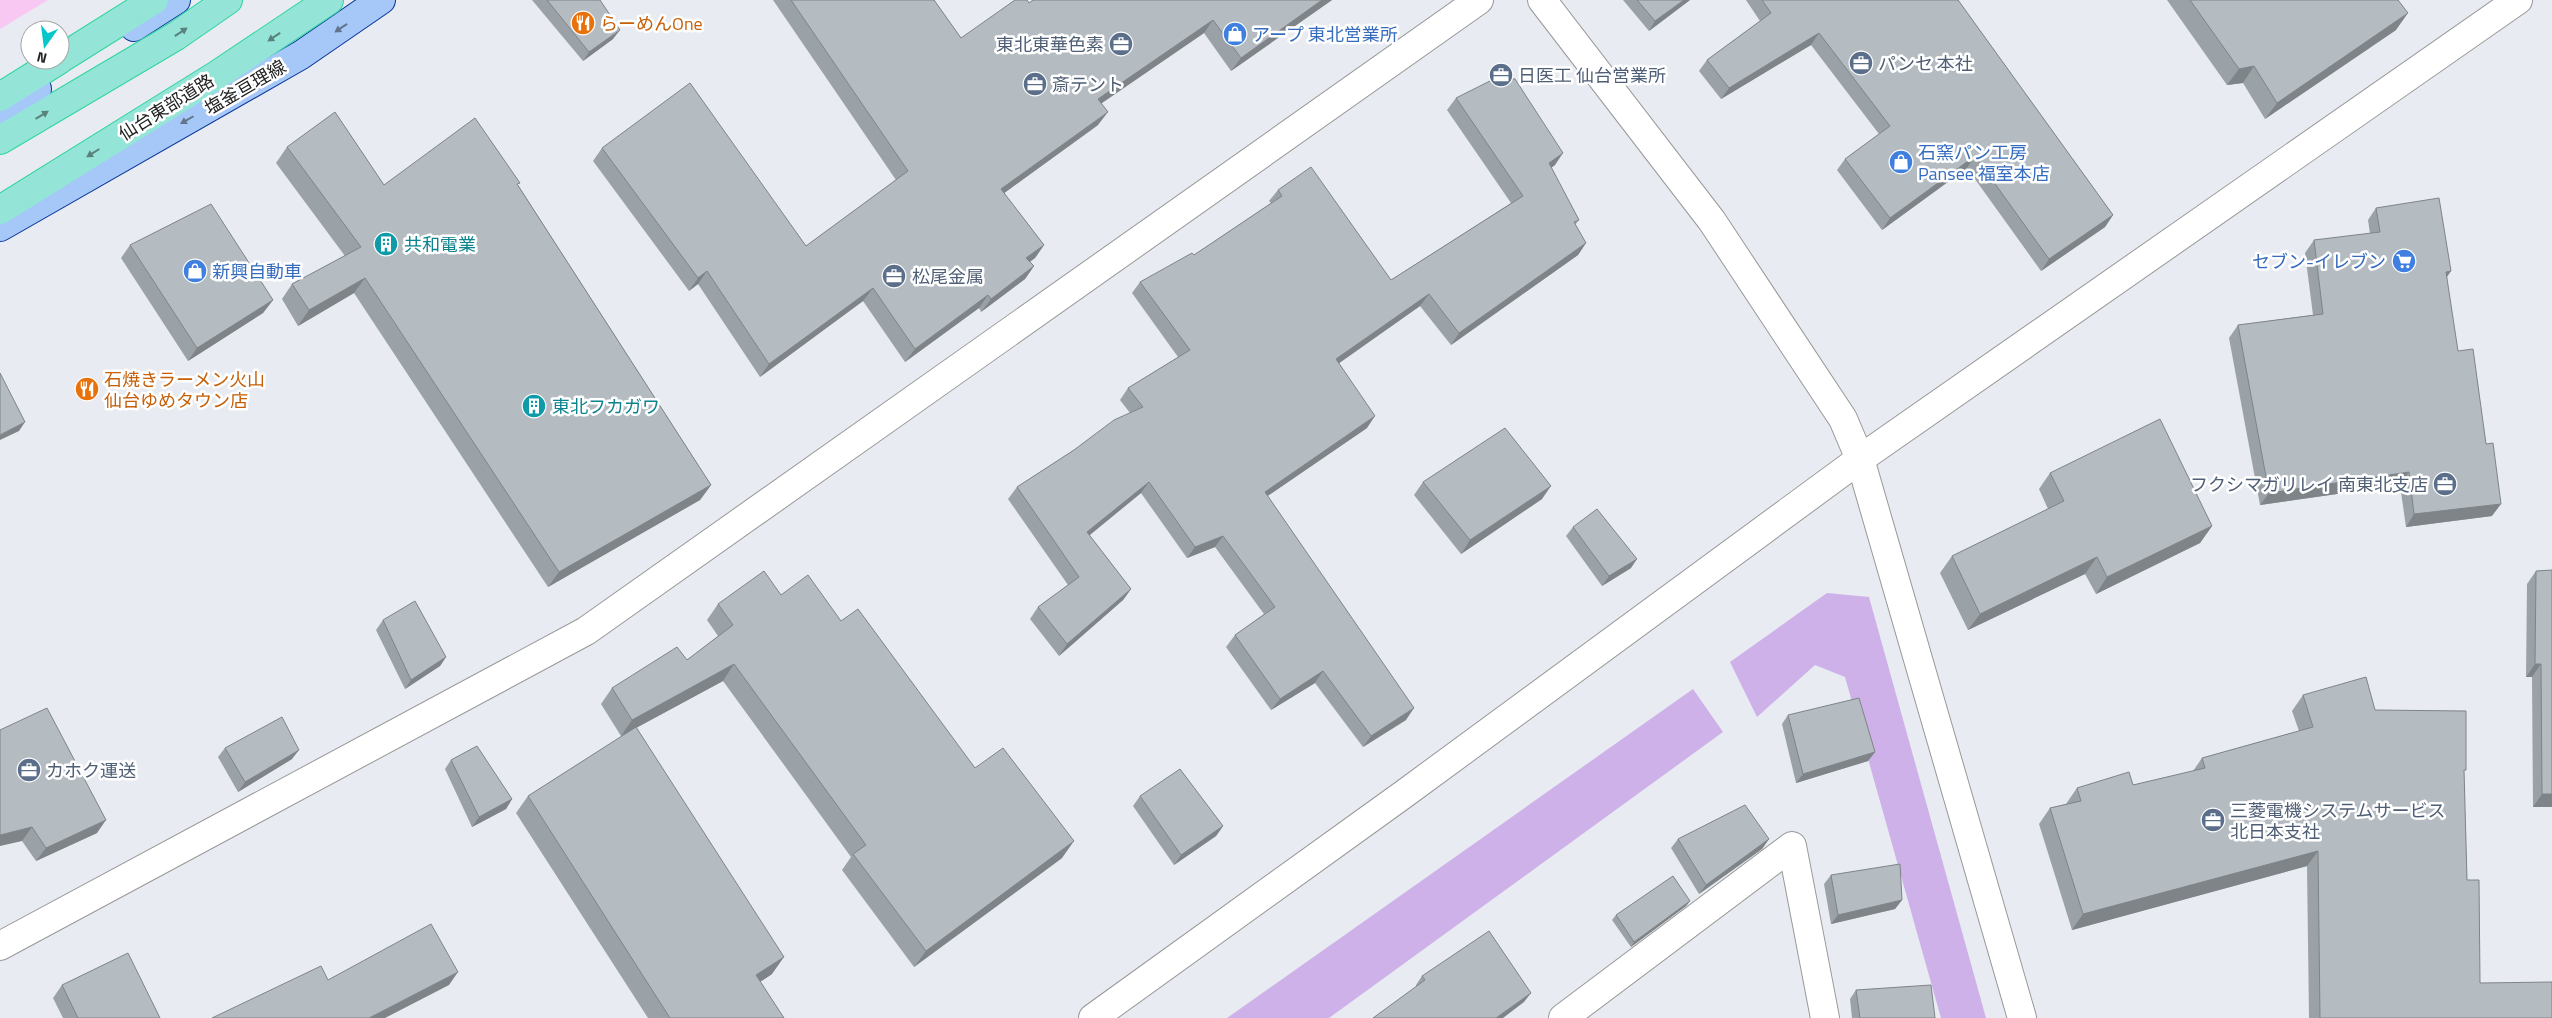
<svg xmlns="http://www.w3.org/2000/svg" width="2552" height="1018" viewBox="0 0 2552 1018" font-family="'Titillium Web','Noto Sans JP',sans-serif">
	<rect width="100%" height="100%" fill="#e8ebf1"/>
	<!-- grass -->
	<path fill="#ceb1e8" d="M1827 593 1869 597 1986 1018H1941L1845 677 1815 665 1757 717 1730 662Z
		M1693 689 1723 732 1329 1018H1227Z"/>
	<!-- park -->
	<path fill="#f8c8f3" d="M0 0H48L0 29Z"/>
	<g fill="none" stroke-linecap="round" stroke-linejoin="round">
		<!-- minor casing -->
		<g stroke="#989898" stroke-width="30">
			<path id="minor" d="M1542 0 1712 221 1843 419 1860 459 2022 1018
				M0 946 586 631 1479 0
				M1563 1018 1792 846 1825 1018"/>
		</g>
		<!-- tertiary casing -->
		<g stroke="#989898" stroke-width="30">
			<path id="tertiary" d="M1093 1018 1404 794 1860 459 2518 0"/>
		</g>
		<!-- primary casing -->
		<g stroke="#063498" stroke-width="30">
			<path id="primary" d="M134 27 176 0
				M0 112 37 89
				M0 227 301 55 381 0"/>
		</g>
		<!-- motorway casing -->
		<g stroke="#2fd59f" stroke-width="30">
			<path id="motorway" d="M60 59 154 0
				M0 97 59 60
				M0 140 176 36 228 0
				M0 210 217 75 329 0"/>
		</g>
		<!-- minor -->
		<use href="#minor" stroke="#fff" stroke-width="28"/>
		<!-- tertiary -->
		<use href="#tertiary" stroke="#fff" stroke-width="28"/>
		<!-- primary -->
		<use href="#primary" stroke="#a5c8f8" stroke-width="28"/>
		<!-- motorway -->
		<use href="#motorway" stroke="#94e4d7" stroke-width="28"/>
	</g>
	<!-- wall -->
	<path fill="#9ba2a7" d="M532 0H600L613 39 583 61Z
		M773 0H934L961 38 1029 3 1033 0H1332L1231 71 1204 33 1101 103 1098 125 1004 193 1044 245 1035 258 1030 262 1034 266 1025 279 981 312 979 308 905 362 863 301 760 377 698 284 689 291 593 161 602 148 806 246 896 180Z
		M1623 0H1690L1649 31Z
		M1746 0H1958L2113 215 2105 227 2041 271 1967 168 1882 230 1837 170 1845 159 1879 134 1811 45 1721 99 1699 71 1707 60 1760 21Z
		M2167 0H2398L2396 30 2265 119 2243 83 2227 85Z
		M1456 98 1555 165 1551 168 1579 220 1575 225 1586 243 1578 255 1451 345 1420 306 1339 363 1367 428 1267 496 1406 720 1363 747 1315 683 1271 710 1226 647 1235 635 1264 614 1215 547 1187 558 1141 493 1089 535 1131 589 1123 600 1059 656 1030 619 1038 607 1068 585 1008 499 1017 487 1074 450 1130 413 1120 400 1128 388 1178 357 1132 293 1140 282 1194 255 1271 203 1269 201 1278 190 1391 280 1511 203 1447 110Z
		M287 147 384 185H518L711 485 700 500 548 587 354 293 298 326 282 299 292 284 345 256 276 163Z
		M2376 208 2451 271 2446 277 2458 351 2492 516 2406 527 2400 485 2260 505 2229 338 2238 325 2313 315 2305 253 2314 240 2370 234 2368 220Z
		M130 245 273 300 263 313 188 361 121 258Z
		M2050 473 2212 526 2200 543 2096 594 2085 574 1968 630 1940 573 1952 556 2048 509 2039 489Z
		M1423 482 1542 499 1461 554 1414 495Z
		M1573 527 1631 568 1602 586 1566 536Z
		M2552 570V807H2533L2532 677H2526L2527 584 2536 571Z
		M781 595 841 621 975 768 1062 858 914 967 842 870 851 857 723 681 636 728 772 974 760 982 784 1018H648L516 813 528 796 632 730 621 736 601 704 612 688 687 660 718 636 707 620 718 604Z
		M383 620 446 657 440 666 405 689 376 630Z
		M2303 695 2375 710 2464 773 2467 880 2480 983 2552 1018H2309L2307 866 2072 930 2039 824 2050 808 2066 804 2077 788 2133 785 2193 771 2202 758 2299 731 2292 711Z
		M1788 715 1875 752 1868 761 1796 783 1782 724Z
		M0 730 97 833 36 861 22 841Z
		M225 748 292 759 238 792 218 757Z
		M451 760 512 799 506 809 472 827 445 769Z
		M1140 796 1223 826 1216 836 1174 865 1133 806Z
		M1678 839H1769L1762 849 1699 894 1671 848Z
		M1831 875 1902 900 1895 909 1831 924 1824 884Z
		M1690 901 1686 906 1631 947 1612 920 1616 915Z
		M1422 976 1524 1002 1416 986V985Z
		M62 985 160 1018H63L53 998Z
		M1856 990 1935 1018H1852L1850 999Z"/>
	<!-- shaded-wall -->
	<path fill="#7e8488" d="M1322 0H1332L1231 71 1241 58Z
		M1684 0H1690L1649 31 1655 21Z
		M2408 13 2396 30 2265 119 2277 103Z
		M1213 20 1204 33 1089 112 1098 99Z
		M620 30 613 39 583 61 589 52Z
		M1819 33 1811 45 1721 99 1729 88Z
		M2254 66 2243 83 2227 85 2239 69Z
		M1108 112 1098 125 992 202 1001 189Z
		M1563 153 1555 165 1541 175 1549 163Z
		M1975 156 1967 168 1882 230 1890 218Z
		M2113 215 2105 227 2041 271 2049 259Z
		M1586 243 1578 255 1451 345 1459 333Z
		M1044 245 1035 258 1017 271 1026 258Z
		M1034 266 1025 279 981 312 991 299Z
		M707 271 698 284 689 291 698 278Z
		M2451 271 2442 284 2446 272Z
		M365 278 354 293 298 326 309 310Z
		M873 288 863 301 760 377 769 364Z
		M1429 294 1420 306 1328 371 1336 359Z
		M988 295 979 308 905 362 915 349Z
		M273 300 263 313 188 361 197 348Z
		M1375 416 1367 428 1256 504 1265 492Z
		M25 422 19 431 0 440V435Z
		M2409 472 2400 485 2260 505 2269 493Z
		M1149 482 1141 493 1079 544 1087 532Z
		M711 485 700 500 548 587 559 572Z
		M1551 486 1542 499 1461 554 1470 540Z
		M2501 504 2492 516 2406 527 2414 514Z
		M2212 526 2200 543 2096 594 2107 577Z
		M1223 536 1215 547 1187 558 1195 547Z
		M2097 557 2085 574 1968 630 1980 614Z
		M1637 559 1631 568 1602 586 1609 576Z
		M1131 589 1123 600 1059 656 1067 644Z
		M446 657 440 666 405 689 411 680Z
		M734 664 723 681 621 736 632 720Z
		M2535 664H2541L2532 677H2526Z
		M1323 671 1315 683 1271 710 1280 699Z
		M1414 708 1406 720 1363 747 1371 736Z
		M299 750 292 759 238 792 245 782Z
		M1875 752 1868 761 1796 783 1803 774Z
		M2542 794H2552V807H2533Z
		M512 799 506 809 472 827 479 817Z
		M106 820 97 833 36 861 46 848Z
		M1223 826 1216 836 1174 865 1181 855Z
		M32 827 22 841 0 846V835Z
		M1769 839 1762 849 1699 894 1706 885Z
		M1074 841 1062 858 914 967 926 951Z
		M2318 851 2307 866 2072 930 2083 914Z
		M1902 900 1895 909 1831 924 1838 915Z
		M1690 901 1686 906 1631 947 1634 942Z
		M784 957 772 974 745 992 756 975Z
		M458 972 449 985 385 1018H369Z
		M1531 993 1524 1002 1503 1018H1496Z"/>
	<!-- building -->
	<path fill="#b4bcc2" stroke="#7e8488" d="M547 0H600L620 30 589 52Z
		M791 0H934L961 38 1015 0H1027L1029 3 1033 0H1322L1241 58 1213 20 1098 99 1108 112 1001 189 1044 245 1026 258 1034 266 991 299 988 295 915 349 873 288 769 364 707 271 698 278 602 148 690 83 806 246 908 171Z
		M1637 0H1684L1655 21Z
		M1762 0H1958L2113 215 2049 259 1975 156 1890 218 1845 159 1890 126 1819 33 1729 88 1707 60 1771 13Z
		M2190 0H2398L2408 13 2277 103 2254 66 2239 69Z
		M1498 77 1515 79 1563 153 1549 163 1579 220 1574 222 1586 243 1459 333 1429 294 1336 359 1375 416 1265 492 1414 708 1371 736 1323 671 1280 699 1235 635 1275 607 1223 536 1195 547 1149 482 1087 532 1131 589 1067 644 1038 607 1079 577 1017 487 1074 450 1114 420 1143 407 1128 388 1190 350 1140 282 1192 253 1194 255 1282 196 1278 190 1311 167 1391 280 1523 196 1456 98Z
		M335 112 384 185 475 118 520 183 517 184 711 485 559 572 365 278 309 310 292 284 361 247 287 147Z
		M2439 198 2451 271 2446 272 2458 351 2473 349 2486 444 2493 443 2501 504 2414 514 2409 472 2269 493 2238 325 2323 314 2314 240 2380 232 2376 208Z
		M211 204 273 300 197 348 130 245Z
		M0 373 25 422 0 435Z
		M2160 419 2212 526 2107 577 2097 557 1980 614 1952 556 2064 501 2050 473Z
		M1505 428 1551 486 1470 540 1423 482Z
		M1597 509 1637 559 1609 576 1573 527Z
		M2552 570V794H2542L2541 664H2535L2536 571Z
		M764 571 781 595 808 575 841 621 858 609 975 768 1003 748 1074 841 926 951 853 854 866 845 734 664 632 720 612 688 677 647 687 660 733 625 718 604Z
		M415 601 446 657 411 680 383 620Z
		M2366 677 2375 710 2466 711V770H2464L2467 880H2479L2480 983 2552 982V1018H2320L2318 851 2083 914 2050 808 2081 801 2077 788 2129 772 2133 785 2205 768 2202 758 2313 727 2303 695Z
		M1859 698 1875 752 1803 774 1788 715Z
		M47 708 106 820 46 848 32 827 0 835V730Z
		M282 717 299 750 245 782 225 748Z
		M636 727 784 957 756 975 784 1018H670L528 796Z
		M477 746 512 799 479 817 451 760Z
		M1180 769 1223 826 1181 855 1140 796Z
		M1745 805 1769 839 1706 885 1678 839Z
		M1900 864 1902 900 1838 915 1831 875Z
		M1673 876 1690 901 1634 942 1616 915Z
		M431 924 458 972 369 1018H212L321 966 328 980Z
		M1489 931 1531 993 1496 1018H1373L1425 980 1422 976Z
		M128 953 160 1018H78L62 985Z
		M1931 985 1935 1018H1860L1856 990Z"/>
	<!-- one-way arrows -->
	<defs><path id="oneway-solid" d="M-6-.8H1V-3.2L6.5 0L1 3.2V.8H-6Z" transform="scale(1.25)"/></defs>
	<g fill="#63748c">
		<use href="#oneway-solid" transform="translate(341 28) rotate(146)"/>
		<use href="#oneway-solid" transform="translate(187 120) rotate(150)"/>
	</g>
	<g fill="#5a827c">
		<use href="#oneway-solid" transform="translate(181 32) rotate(-34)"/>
		<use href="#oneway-solid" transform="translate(274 37) rotate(146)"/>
		<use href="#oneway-solid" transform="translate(42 115) rotate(-31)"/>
		<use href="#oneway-solid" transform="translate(93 153) rotate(148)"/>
	</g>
	<!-- icons -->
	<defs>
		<g id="restaurant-disc" transform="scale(1.25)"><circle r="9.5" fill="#e8710a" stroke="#fff"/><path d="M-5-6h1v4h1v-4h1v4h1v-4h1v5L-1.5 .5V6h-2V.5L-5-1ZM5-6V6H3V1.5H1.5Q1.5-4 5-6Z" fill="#fff"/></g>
		<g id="shop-disc" transform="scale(1.25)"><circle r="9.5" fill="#3f7fe0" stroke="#fff"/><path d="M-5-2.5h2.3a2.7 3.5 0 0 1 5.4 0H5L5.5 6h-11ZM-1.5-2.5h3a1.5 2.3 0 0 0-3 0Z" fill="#fff"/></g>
		<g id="office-disc" transform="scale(1.25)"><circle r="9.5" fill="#5c6f8a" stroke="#fff"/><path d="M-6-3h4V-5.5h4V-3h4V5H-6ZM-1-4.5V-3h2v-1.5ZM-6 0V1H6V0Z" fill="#fff"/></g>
		<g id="building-disc" transform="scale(1.25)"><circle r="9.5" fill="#0f9aa8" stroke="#fff"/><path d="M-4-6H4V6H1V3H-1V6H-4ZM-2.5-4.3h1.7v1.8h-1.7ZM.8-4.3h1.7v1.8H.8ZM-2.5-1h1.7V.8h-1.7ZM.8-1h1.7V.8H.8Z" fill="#fff"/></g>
		<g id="supermarket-disc" transform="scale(1.25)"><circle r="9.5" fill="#3f7fe0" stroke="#fff"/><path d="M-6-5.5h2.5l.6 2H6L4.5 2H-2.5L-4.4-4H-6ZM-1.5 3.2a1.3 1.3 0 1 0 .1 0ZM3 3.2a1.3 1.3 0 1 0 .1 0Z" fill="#fff"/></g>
	</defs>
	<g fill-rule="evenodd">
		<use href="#restaurant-disc" x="583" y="23"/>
		<use href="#shop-disc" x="1235" y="34"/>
		<use href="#office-disc" x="1121" y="44"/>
		<use href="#office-disc" x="1861" y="63"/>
		<use href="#office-disc" x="1501" y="75"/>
		<use href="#office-disc" x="1035" y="84"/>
		<use href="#shop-disc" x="1901" y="162"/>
		<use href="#building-disc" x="386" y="244"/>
		<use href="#supermarket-disc" x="2404" y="261"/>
		<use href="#shop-disc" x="195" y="271"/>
		<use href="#office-disc" x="894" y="276"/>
		<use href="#restaurant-disc" x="87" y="389"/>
		<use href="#building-disc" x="534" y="406"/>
		<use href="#office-disc" x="2445" y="484"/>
		<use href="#office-disc" x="29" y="770"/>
		<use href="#office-disc" x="2213" y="820"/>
	</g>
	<g text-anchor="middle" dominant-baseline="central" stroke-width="5" stroke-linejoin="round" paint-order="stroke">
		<!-- food labels -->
		<g font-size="18" fill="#c56008" stroke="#fff" text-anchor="start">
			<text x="600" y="23">らーめんOne</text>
			<text x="104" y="379">石焼きラーメン火山<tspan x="104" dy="21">仙台ゆめタウン店</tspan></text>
		</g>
		<!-- shop labels -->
		<g font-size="18" fill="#366cbe" stroke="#fff" text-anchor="start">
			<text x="1252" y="34">アープ 東北営業所</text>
			<text x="1918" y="152">石窯パン工房<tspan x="1918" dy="21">Pansee 福室本店</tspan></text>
			<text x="2386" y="261" text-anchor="end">セブン-イレブン</text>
			<text x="212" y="271">新興自動車</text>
		</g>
		<!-- service labels -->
		<g font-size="18" fill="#4e5e75" stroke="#fff" text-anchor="start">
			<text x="1104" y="44" text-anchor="end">東北東華色素</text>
			<text x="1878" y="63">パンセ 本社</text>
			<text x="1518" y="75">日医工 仙台営業所</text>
			<text x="1052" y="84">斎テント</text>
			<text x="912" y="276">松尾金属</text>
			<text x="2428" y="484" text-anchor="end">フクシマガリレイ 南東北支店</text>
			<text x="46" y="770">カホク運送</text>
			<text x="2230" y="810">三菱電機システムサービス<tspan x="2230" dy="21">北日本支社</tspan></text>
		</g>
		<!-- street labels -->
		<g font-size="18" fill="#212121" stroke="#fff">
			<text transform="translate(245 87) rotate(-30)">塩釜亘理線</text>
			<text transform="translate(166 107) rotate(-32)">仙台東部道路</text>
		</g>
		<!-- culture labels -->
		<g font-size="18" fill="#0d838f" stroke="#fff" text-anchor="start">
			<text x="404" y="244">共和電業</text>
			<text x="552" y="406">東北フカガワ</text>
		</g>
	</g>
	<!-- north arrow -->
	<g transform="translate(45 45) rotate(194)"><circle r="24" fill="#ffffff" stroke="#a6a6a6"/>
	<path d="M0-4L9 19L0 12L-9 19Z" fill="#08c7ca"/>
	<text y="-8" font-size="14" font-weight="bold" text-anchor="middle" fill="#212121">N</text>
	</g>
</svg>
